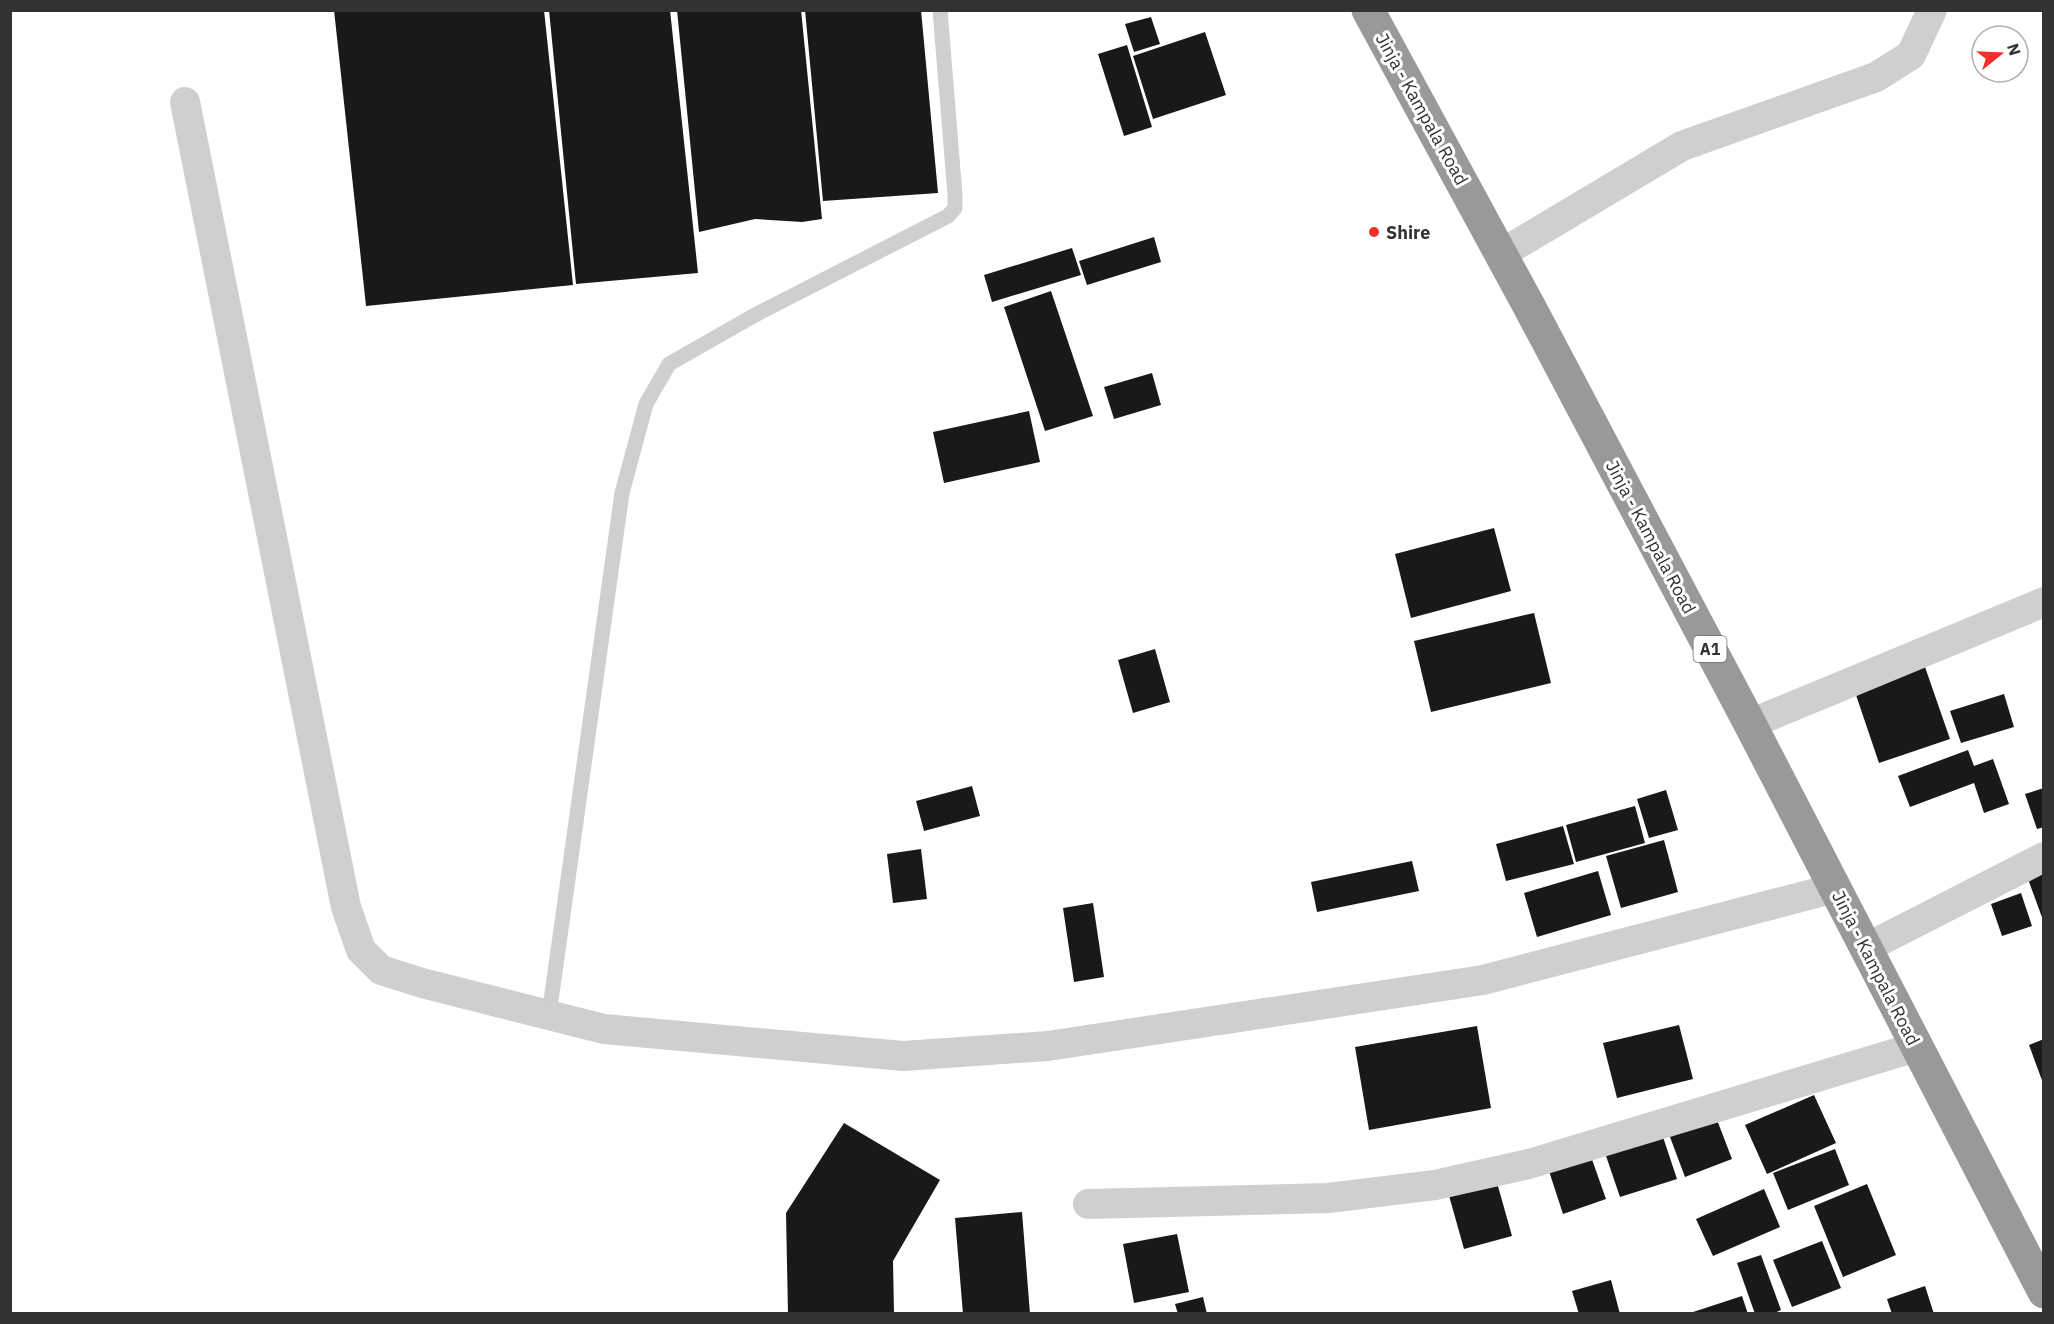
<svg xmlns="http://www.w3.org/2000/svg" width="2054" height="1324" viewBox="0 0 2054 1324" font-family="'IBM Plex Sans',sans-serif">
	<rect width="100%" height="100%" fill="#fff"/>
	<!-- building -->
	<path fill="#191919" d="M334 10H544L573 285 366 306Z
		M549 10H670L698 273 576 284Z
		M677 10H801L822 219 802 222 755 219 699 232Z
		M805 10H921L938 193 823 201Z
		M1151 17 1160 44 1134 52 1125 24Z
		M1205 32 1226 95 1153 119 1133 56Z
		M1127 45 1152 127 1124 136 1098 54Z
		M1154 237 1161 262 1087 285 1079 261Z
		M1072 248 1081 275 992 302 984 275Z
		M1051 291 1093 416 1045 431 1004 307Z
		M1152 373 1161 405 1114 419 1104 387Z
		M1029 411 1040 462 944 483 933 432Z
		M1494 528 1511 591 1411 618 1395 554Z
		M1534 613 1551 683 1431 712 1414 641Z
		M1155 649 1170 702 1133 713 1118 660Z
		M1925 667 1950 739 1879 763 1855 692Z
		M2004 694 2014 727 1961 743 1950 711Z
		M1968 750 1974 766 1993 759 2009 804 1984 813 1974 783 1910 807 1898 776Z
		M972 786 980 816 924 831 916 801Z
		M2044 788V827L2037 829 2025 794Z
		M1666 790 1678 830 1649 838 1637 799Z
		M1635 806 1645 843 1576 862 1566 825Z
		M1563 826 1574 864 1506 881 1496 844Z
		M1664 840 1678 892 1621 908 1606 856Z
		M921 849 927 899 893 903 887 854Z
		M1412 861 1419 891 1317 912 1311 882Z
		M1598 871 1611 915 1537 937 1524 893Z
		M2044 873V920H2043L2028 879Z
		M2021 893 2032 926 2002 936 1991 904Z
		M1093 903 1104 977 1074 982 1063 908Z
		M1679 1025 1693 1079 1617 1098 1603 1043Z
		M1477 1026 1491 1108 1369 1130 1355 1047Z
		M2044 1039V1083H2043L2029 1045Z
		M1814 1095 1836 1143 1767 1174 1745 1125Z
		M1714 1112 1732 1159 1685 1177 1667 1129Z
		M844 1123 940 1180 893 1261 894 1314H788L786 1213Z
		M1661 1131 1677 1179 1620 1197 1604 1150Z
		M1835 1149 1849 1185 1788 1210 1773 1173Z
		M1589 1151 1606 1199 1563 1214 1547 1165Z
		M1496 1179 1512 1236 1464 1249 1448 1192Z
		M1867 1184 1896 1255 1843 1277 1814 1206Z
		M1764 1189 1780 1227 1713 1256 1696 1219Z
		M1022 1212 1030 1314H963L955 1218Z
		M1177 1234 1189 1292 1134 1303 1123 1244Z
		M1822 1241 1841 1288 1792 1307 1773 1260Z
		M1761 1255 1781 1310 1772 1314H1755L1737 1263Z
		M1611 1280 1620 1314H1579L1572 1291Z
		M1925 1286 1934 1314H1892L1887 1299Z
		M1742 1296 1748 1314H1690V1313Z
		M1203 1297 1207 1314H1178L1175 1304Z"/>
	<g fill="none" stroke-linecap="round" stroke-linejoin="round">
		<!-- lane -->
		<path stroke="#cfcfcf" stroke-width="15" d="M549 1015 622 493 646 404 669 364 755 315 948 216 955 208V195L940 10"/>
		<!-- street -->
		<path stroke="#cfcfcf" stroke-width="30" d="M185 102 346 907 361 950 381 970 422 983 604 1029 903 1056 1048 1046 1483 980 1835 888
			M1501 254 1682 146 1876 77 1911 55 1932 10
			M1750 724 2044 602
			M1866 948 2044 857
			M1088 1204 1328 1198 1435 1185 1529 1164 1916 1047"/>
		<!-- highway -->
		<path stroke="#999" stroke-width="33" d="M1368 10 1529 306 1750 724 2044 1292"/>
	</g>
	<!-- markers -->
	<circle fill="#f22f2a" stroke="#fff" stroke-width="2" cx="1374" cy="232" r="6"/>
	<g text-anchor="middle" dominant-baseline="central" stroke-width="6" stroke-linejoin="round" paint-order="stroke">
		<!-- shield labels -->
		<rect fill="#fff" stroke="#707070" stroke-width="1.5" x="1693.5" y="636" width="33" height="26" rx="4.5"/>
		<g font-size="16" font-weight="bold" fill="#323232">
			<text x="1710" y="649">A1</text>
		</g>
		<!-- street labels -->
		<g font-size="18" fill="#323232" stroke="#fff">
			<text transform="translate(1422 109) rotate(61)">Jinja - Kampala Road</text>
			<text transform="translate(1651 537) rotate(62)">Jinja - Kampala Road</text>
			<text transform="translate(1876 968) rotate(63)">Jinja - Kampala Road</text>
		</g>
		<!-- poi labels -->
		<g font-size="18" font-weight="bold" fill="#323232" stroke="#fff" text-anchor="start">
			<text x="1386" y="232">Shire</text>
		</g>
	</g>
	<!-- border -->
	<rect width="2054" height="1324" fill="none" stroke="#323232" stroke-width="24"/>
	<!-- north arrow -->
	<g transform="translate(2000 54) rotate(72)"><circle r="28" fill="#ffffff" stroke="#adadad" stroke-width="1.5"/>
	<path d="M0-4.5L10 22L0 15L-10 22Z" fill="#f22f2a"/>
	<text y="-9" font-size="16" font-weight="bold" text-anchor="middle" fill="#323232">N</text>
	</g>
</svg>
